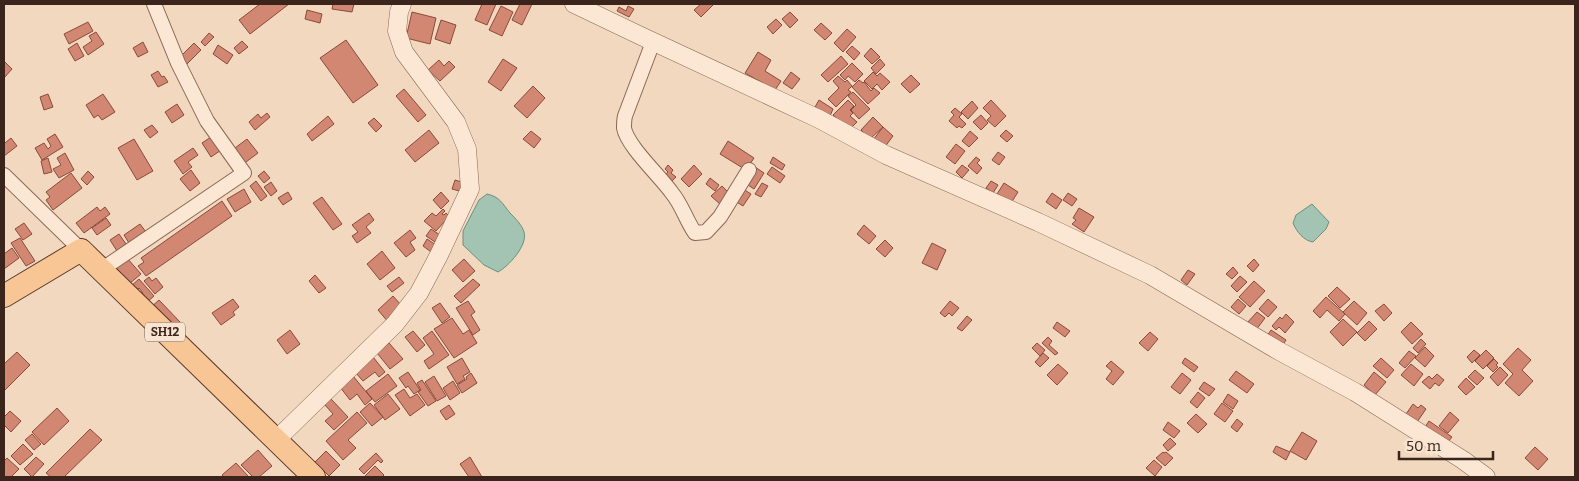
<svg xmlns="http://www.w3.org/2000/svg" width="1579" height="481" viewBox="0 0 1579 481" font-family="Bitter,serif">
	<rect width="100%" height="100%" fill="#f1d8bf"/>
	<!-- water -->
	<path fill="#a3c3b3" stroke="#69917f" d="M487 194C500 197 502 203 510 213 515 218 522 225 524 232 528 245 509 266 498 272L484 265 463 245V231L479 200Z
		M1312 204 1329 222 1326 229 1313 242C1304 241 1296 231 1293 223L1296 215Z"/>
	<!-- building -->
	<path fill="#d28772" stroke="#8c4a3a" d="M260 4H289L250 34 239 20Z
		M333 4H354L352 12 332 9Z
		M482 4H496L487 25 475 20Z
		M520 4H532L522 25 512 20Z
		M701 4H714L701 17 694 10Z
		M501 6 513 12 502 36 489 30Z
		M628 6 634 9 629 17 617 11 619 7 626 11Z
		M307 10 322 14 320 23 305 19Z
		M412 12 436 18 430 44 406 38Z
		M790 12 798 20 790 28 782 19Z
		M776 19 782 25 773 34 767 27Z
		M441 20 456 25 450 44 435 39Z
		M88 22 93 31 69 44 64 34Z
		M821 23 832 33 825 40 814 30Z
		M847 29 856 37 843 52 834 43Z
		M96 32 104 44 88 55 83 47 92 41 89 36Z
		M209 33 214 37 205 46 201 42Z
		M346 40 378 85 353 103 320 58Z
		M242 41 248 47 239 54 234 48Z
		M143 42 148 52 138 57 133 48Z
		M77 43 84 56 75 61 68 49Z
		M194 43 201 50 187 64 180 57Z
		M218 45 233 55 227 64 213 54Z
		M852 46 860 53 854 60 846 52Z
		M871 48 880 57 872 64 864 56Z
		M758 52 771 60 765 71 781 81 775 90 745 73Z
		M841 56 848 64 828 82 821 75Z
		M503 59 517 68 501 91 488 82Z
		M880 59 885 65 876 74 871 68Z
		M439 60 444 66 449 61 455 67 440 81 428 70Z
		M4 61 12 69 4 78Z
		M852 63 863 74 855 82 848 76 845 80 840 75Z
		M158 71 162 77 164 76 168 82 158 87 151 75Z
		M791 72 800 79 792 89 783 83Z
		M873 72 877 76 880 73 890 82 882 90 877 84 872 89 864 81Z
		M911 75 920 84 910 93 901 84Z
		M838 76 845 82 847 80 852 86 848 90 851 92 836 107 828 99 839 88 833 81Z
		M859 80 863 83 864 82 871 91 874 88 880 93 868 104 852 87Z
		M533 86 545 98 527 118 514 106Z
		M404 89 426 115 418 122 396 96Z
		M853 92 870 109 859 119 851 110 856 105 848 96Z
		M48 94 53 107 44 110 40 97Z
		M103 94 115 112 102 120 98 115 94 118 86 105Z
		M819 100 833 109 830 116 815 107Z
		M848 100 854 106 850 110 853 113 850 116 857 122 849 130 833 115Z
		M991 100 1006 116 995 127 987 120 991 116 983 108Z
		M972 101 978 108 968 119 961 112Z
		M177 104 184 115 172 123 165 112Z
		M955 108 962 114 959 117 966 124 962 128 959 126 957 128 949 121 954 115 951 112Z
		M267 113 270 117 255 130 249 122 258 114 261 118Z
		M981 115 988 123 981 130 973 122Z
		M328 116 334 124 312 141 307 134Z
		M873 117 883 127 870 139 861 130Z
		M374 118 382 126 376 132 368 123Z
		M152 125 158 132 150 138 144 130Z
		M883 127 893 136 884 148 873 140Z
		M429 130 439 143 415 162 405 150Z
		M1006 130 1013 136 1007 142 1000 136Z
		M531 131 541 139 534 148 523 139Z
		M970 131 978 138 969 147 962 141Z
		M55 134 63 147 42 160 35 148 44 143 48 149 51 146 47 139Z
		M214 135 224 148 211 157 202 143Z
		M11 138 17 146 4 156V141L5 143Z
		M134 139 153 171 137 180 118 148Z
		M247 139 258 153 242 165 231 151Z
		M728 141 754 158 746 170 720 154Z
		M956 144 965 151 955 164 946 157Z
		M193 148 198 155 188 162 192 167 183 174 174 161Z
		M998 152 1005 157 999 165 992 160Z
		M65 153 74 170 59 178 53 169 61 165 57 158Z
		M773 157 785 165 782 170 770 163Z
		M976 157 980 160 977 163 982 168 977 174 968 166Z
		M48 158 52 172 44 174 41 161Z
		M668 165 673 170 671 173 676 177 672 181 666 174 668 172 665 169Z
		M694 165 702 174 689 187 681 179Z
		M962 165 969 170 962 178 956 172Z
		M755 167 764 173 754 189 745 183Z
		M772 167 785 176 780 183 767 174Z
		M191 170 200 183 190 191 180 179Z
		M88 171 94 177 87 185 81 179Z
		M264 171 270 178 264 183 258 176Z
		M71 173 82 188 53 210 46 200 50 197 46 192Z
		M710 178 719 185 715 191 706 184Z
		M455 180 465 183 463 192 452 189Z
		M256 181 267 196 261 201 250 186Z
		M991 181 998 185 993 193 986 188Z
		M271 182 277 191 271 196 264 187Z
		M762 183 768 186 761 197 755 194Z
		M1004 183 1018 192 1011 203 997 194Z
		M722 186 731 195 721 205 711 196Z
		M740 187 751 194 743 206 732 199Z
		M244 189 251 202 235 212 227 199Z
		M288 192 292 199 283 205 278 198Z
		M441 192 449 201 441 209 433 200Z
		M1052 193 1062 200 1056 209 1046 202Z
		M1068 193 1077 199 1072 206 1063 200Z
		M322 197 342 224 333 230 313 203Z
		M222 201 232 216 146 276 138 266 144 262 141 258Z
		M97 207 100 211 105 207 110 214 84 233 76 223Z
		M1079 208 1094 217 1084 232 1072 224 1076 220 1073 218Z
		M443 209 445 211 442 214 444 215 446 213 451 218 448 222 446 220 436 231 424 221 432 213 436 216Z
		M369 213 374 220 366 227 371 233 357 243 352 236 358 232 352 225Z
		M106 218 111 225 97 235 92 228Z
		M24 223 32 234 23 240 15 229Z
		M140 224 146 232 129 243 124 235Z
		M864 225 876 236 869 244 857 234Z
		M431 229 440 235 435 242 426 236Z
		M410 230 416 238 410 242 415 250 406 257 394 243Z
		M119 234 126 244 117 251 110 240Z
		M20 238 35 261 26 266 11 243Z
		M427 239 439 247 434 254 423 246Z
		M885 240 893 248 885 257 876 249Z
		M932 243 946 250 937 270 922 263Z
		M12 248 19 258 4 269V254Z
		M382 251 395 268 380 280 367 264Z
		M127 258 141 274 129 284 115 267Z
		M464 259 475 271 463 282 452 270Z
		M1254 259 1259 265 1253 272 1247 266Z
		M1233 267 1238 273 1232 279 1226 274Z
		M1188 270 1195 274 1187 285 1181 280Z
		M315 275 326 288 319 293 309 281Z
		M1240 276 1247 282 1237 292 1231 286Z
		M149 277 152 281 156 278 163 287 155 294 144 281Z
		M399 277 404 283 392 292 387 286Z
		M139 279 154 296 146 303 140 296 143 293 139 288 136 291 131 286Z
		M473 279 480 285 461 303 454 296Z
		M1254 281 1265 291 1250 307 1239 297Z
		M1337 287 1350 299 1340 308 1328 296Z
		M393 296 402 306 389 323 378 310Z
		M1326 297 1345 314 1339 321 1327 310 1320 318 1313 311Z
		M233 299 239 307 233 312 235 315 221 325 212 313Z
		M1238 299 1246 306 1239 314 1231 307Z
		M1268 299 1277 307 1268 317 1259 309Z
		M159 300 180 322 170 331 150 308Z
		M468 301 475 312 471 315 480 330 473 335 456 308Z
		M950 301 959 308 952 316 949 313 945 317 940 313Z
		M1354 301 1367 313 1357 325 1343 312Z
		M440 303 450 317 442 323 432 308Z
		M1384 304 1392 313 1384 321 1375 311Z
		M1257 312 1265 318 1256 330 1247 323Z
		M1286 314 1294 322 1285 333 1279 327 1276 330 1272 326 1280 317 1282 319Z
		M967 316 972 320 962 331 957 328Z
		M452 318 463 334 469 330 477 343 454 358 434 329Z
		M1343 319 1357 332 1343 346 1330 332Z
		M1369 321 1377 329 1365 341 1357 333Z
		M1057 322 1070 331 1065 337 1053 328Z
		M1411 322 1423 334 1412 344 1401 332Z
		M290 330 300 344 287 354 277 340Z
		M1271 330 1286 340 1282 346 1267 336Z
		M413 331 425 345 417 352 405 337Z
		M432 331 449 355 429 369 424 361 434 354 423 338Z
		M1150 332 1158 339 1148 351 1139 343Z
		M1048 337 1052 341 1049 345 1058 353 1055 355 1042 343Z
		M1421 339 1426 344 1418 353 1413 348Z
		M389 343 403 359 390 369 377 353Z
		M1037 343 1045 350 1040 356 1032 348Z
		M1425 347 1434 356 1425 367 1415 358Z
		M1518 348 1531 360 1522 370 1533 381 1519 396 1505 383 1513 374 1503 364Z
		M1474 350 1480 355 1472 363 1467 357Z
		M1486 350 1494 358 1483 369 1475 361Z
		M1409 351 1416 356 1405 368 1399 363Z
		M17 352 30 365 4 391V364Z
		M1043 353 1049 358 1040 367 1035 362Z
		M373 357 385 372 379 377 375 372 363 381 355 372Z
		M462 358 470 372 463 376 465 379 457 384 447 367Z
		M1185 358 1198 367 1194 372 1182 363Z
		M1381 358 1394 370 1387 378 1373 366Z
		M1494 359 1498 363 1496 365 1498 367 1493 372 1487 366Z
		M1111 361 1124 372 1113 385 1106 379 1112 371 1106 366Z
		M1058 364 1068 373 1057 385 1047 375Z
		M1411 364 1423 374 1414 386 1401 375Z
		M1500 367 1508 375 1498 386 1490 377Z
		M1475 370 1484 378 1477 385 1468 377Z
		M1236 371 1254 384 1247 393 1229 380Z
		M408 372 420 390 414 394 408 386 406 388 399 378Z
		M1374 372 1386 382 1375 395 1364 385Z
		M471 373 477 383 462 393 457 385 467 379 466 377Z
		M1182 373 1191 380 1180 394 1171 387Z
		M388 374 397 386 375 402 366 391Z
		M1437 374 1444 380 1439 386 1435 383 1430 389 1422 382 1429 376 1432 379Z
		M353 376 372 399 365 405 357 394 350 400 340 387Z
		M434 376 446 396 437 401 425 382Z
		M1466 378 1475 387 1466 395 1458 387Z
		M422 380 436 401 428 406 418 392 421 390 417 383Z
		M453 381 460 393 450 400 443 388Z
		M1204 382 1215 389 1209 396 1199 389Z
		M404 389 410 398 417 394 425 405 410 416 395 395Z
		M1198 392 1205 398 1197 408 1190 402Z
		M388 394 400 409 385 420 374 405Z
		M1228 394 1238 401 1233 409 1223 402Z
		M331 399 348 417 334 430 325 421 333 414 325 405Z
		M370 403 383 417 372 426 360 412Z
		M1222 403 1233 411 1225 422 1214 414Z
		M1413 404 1418 408 1421 405 1426 409 1417 422 1406 414Z
		M449 405 455 414 446 420 440 411Z
		M57 408 69 421 44 445 32 432Z
		M10 411 21 421 11 432 4 425V417Z
		M357 412 367 423 348 440 356 448 343 460 326 441Z
		M1450 412 1459 420 1448 433 1439 426Z
		M1196 414 1207 424 1198 433 1187 423Z
		M1237 419 1243 424 1237 432 1231 427Z
		M1429 421 1452 437 1447 443 1425 427Z
		M1168 422 1180 431 1174 438 1163 430Z
		M90 429 102 440 64 477H51L46 473Z
		M1302 432 1317 441 1306 460 1290 451Z
		M32 434 41 444 34 450 25 440Z
		M1170 438 1176 444 1168 451 1163 445Z
		M23 444 33 454 20 465 11 456Z
		M1276 446 1290 452 1286 460 1273 452Z
		M1535 447 1548 459 1538 470 1525 458Z
		M258 450 272 466 259 477H253L241 465Z
		M326 451 340 465 329 476 315 462Z
		M1163 452 1164 453 1166 452 1173 458 1165 466 1156 458Z
		M376 453 383 461 381 463 378 460 364 474 359 469Z
		M36 457 44 464 32 477 24 469Z
		M470 457 482 477H469L460 464Z
		M7 458 19 469 11 477H4V461Z
		M1154 460 1162 467 1155 476 1146 468Z
		M236 463 249 477H224L222 475Z
		M375 466 384 475 382 477H364Z"/>
	<g fill="none" stroke-linecap="round" stroke-linejoin="round">
		<!-- minor casing -->
		<g stroke="#8b6856" stroke-width="16">
			<path id="minor" d="M653 42 625 116C624 120 624 124 624 128 627 146 661 177 672 193 682 205 686 220 695 233L706 232 720 217 749 170
				M4 175 81 250
				M101 270 244 173 207 121 178 63 154 4"/>
		</g>
		<!-- tertiary casing -->
		<g stroke="#8b6856" stroke-width="19">
			<path id="tertiary" d="M574 4 641 36 819 119 886 155 1038 222 1150 275 1279 351 1355 392 1463 460 1486 477
				M276 440 395 324 419 293 439 255 470 189 467 149 456 122 404 52 397 31 399 12 402 4"/>
		</g>
		<!-- primary casing -->
		<g stroke="#59372b" stroke-width="24">
			<path id="primary" d="M4 296 81 250 314 477"/>
		</g>
		<!-- minor -->
		<use href="#minor" stroke="#fbe7d3" stroke-width="14"/>
		<!-- tertiary -->
		<use href="#tertiary" stroke="#fbe7d3" stroke-width="18"/>
		<!-- primary -->
		<use href="#primary" stroke="#f8c594" stroke-width="22"/>
	</g>
	<g text-anchor="middle" dominant-baseline="central" stroke-width="4" stroke-linejoin="round" paint-order="stroke">
		<!-- shield labels -->
		<rect fill="#f8e4d0" stroke="#735e52" stroke-width="1" x="145" y="322.5" width="40" height="19" rx="4"/>
		<g font-size="12" font-weight="bold" fill="#3a241c">
			<text x="165" y="332">SH12</text>
		</g>
	</g>
	<!-- border -->
	<rect width="1579" height="481" fill="none" stroke="#3a241c" stroke-width="10"/>
	<!-- scale -->
	<path d="M1399 451v8h94v-8" fill="none" stroke="#3a241c" stroke-width="2.5"/>
	<text x="1406" y="451" font-size="15" fill="#3a241c" stroke="#f8e4d0" stroke-width="4" paint-order="stroke">50 m</text>
</svg>
